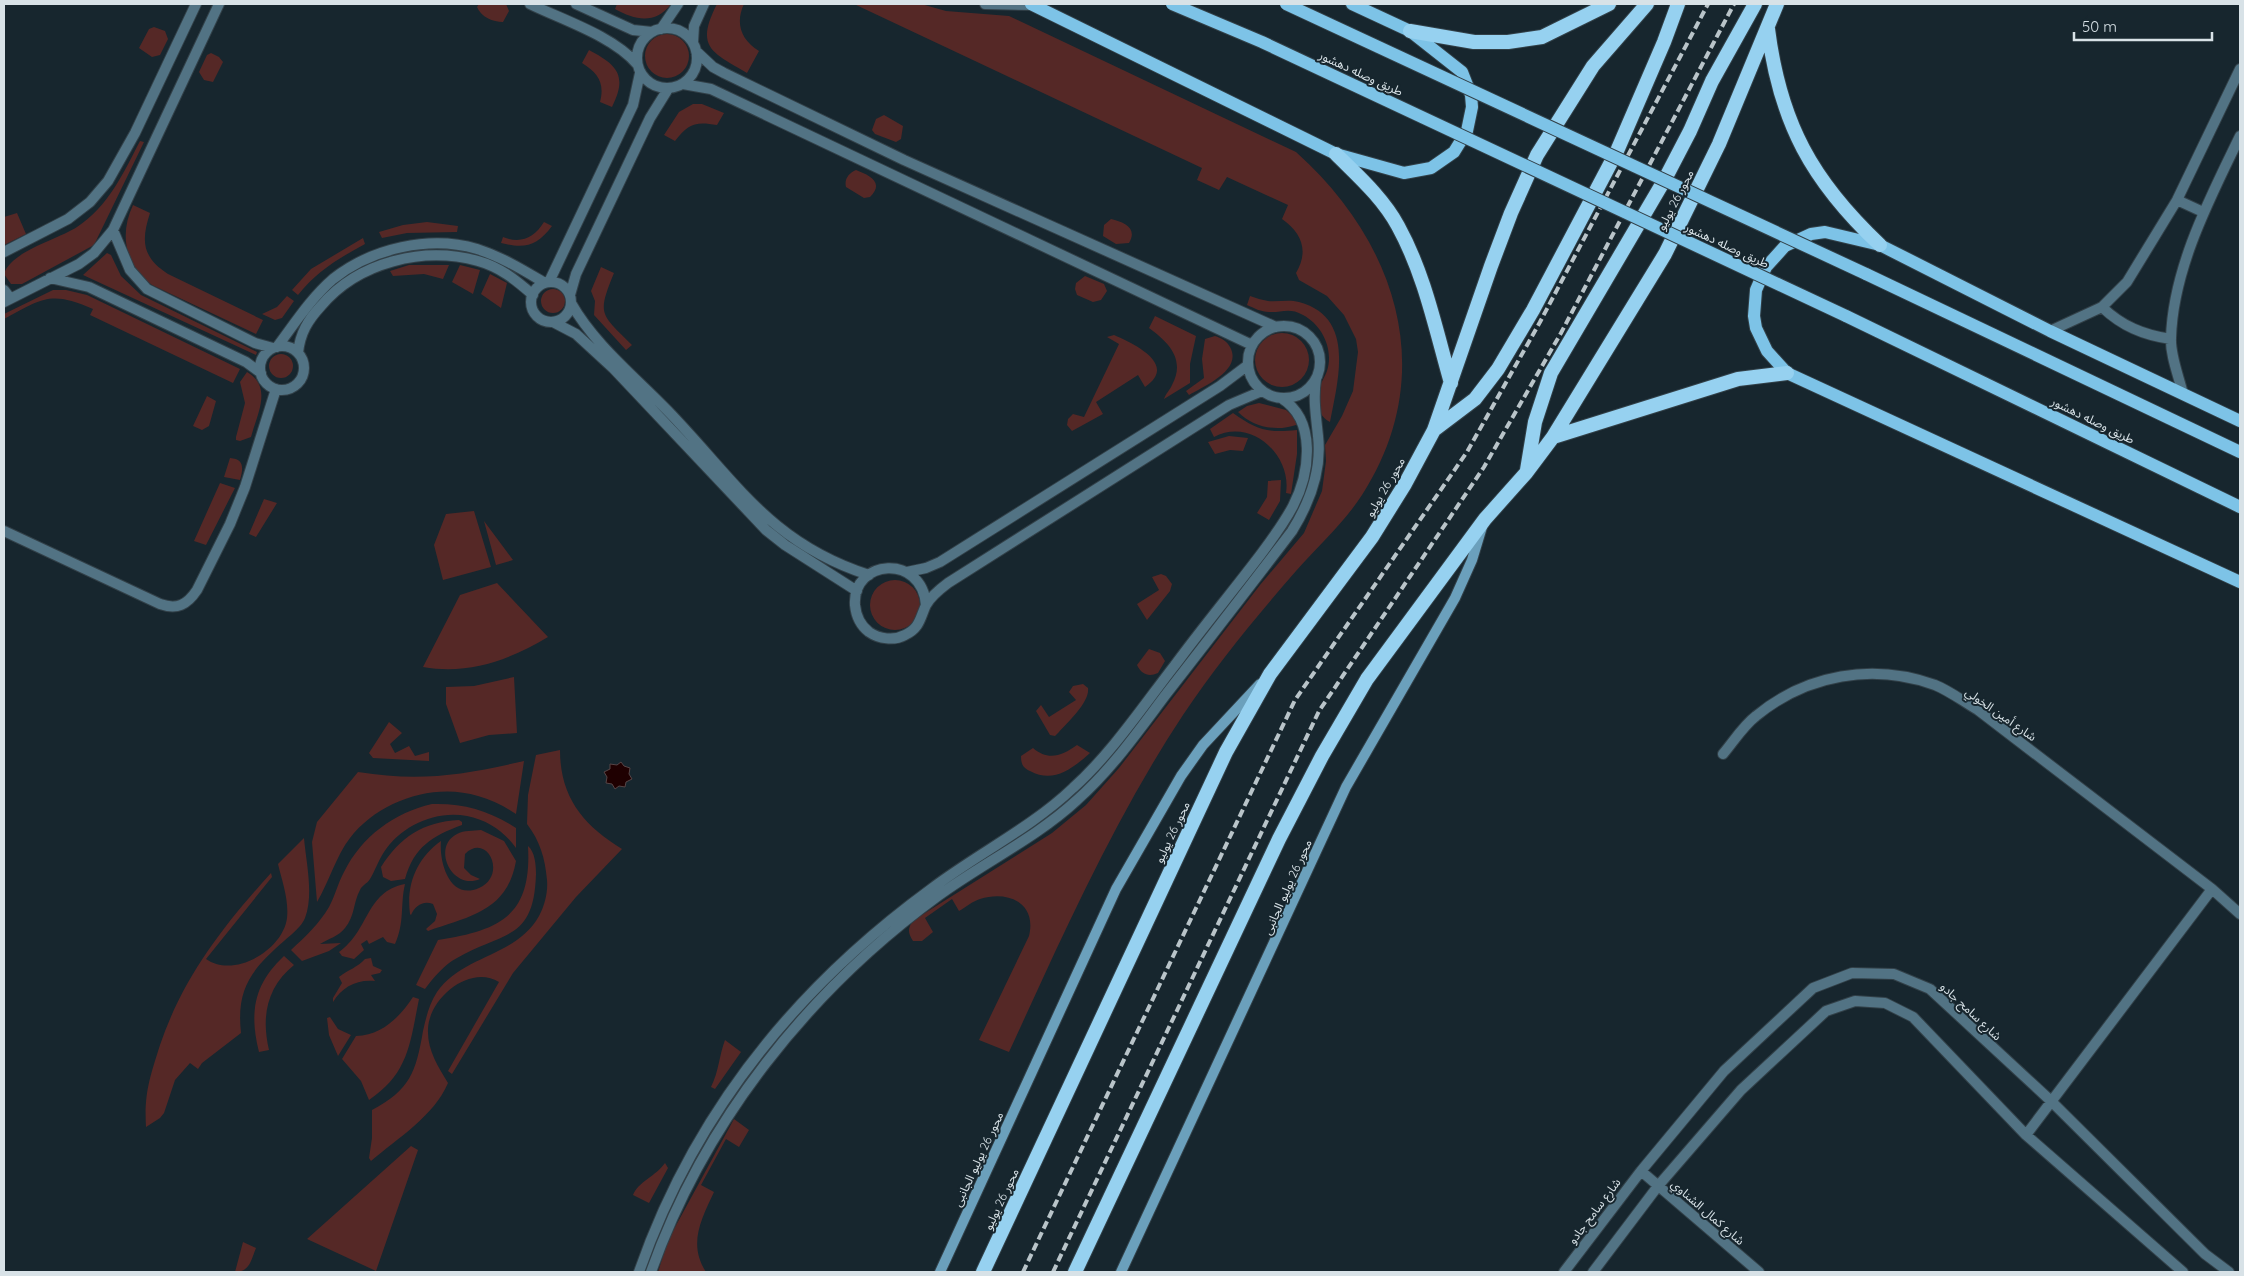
<svg xmlns="http://www.w3.org/2000/svg" width="2244" height="1276" viewBox="0 0 2244 1276" font-family="Quicksand,'Noto Sans Arabic',sans-serif">
	<rect width="100%" height="100%" fill="#17262e"/>
	<!-- green -->
	<path fill="#552826" d="M479 4H506L509 11 503 22C493 22 481 17 477 7Z
		M617 4H671C655 25 635 20 615 9Z
		M717 4H744C735 23 741 40 759 51L747 73C711 52 695 47 717 4Z
		M854 4H921L946 11 1009 16 1296 152C1397 242 1440 374 1362 495 1344 523 1318 546 1296 571 1256 617 1217 664 1183 715 1113 821 1062 937 1009 1052L979 1040 1029 936C1037 903 1008 890 980 899 973 901 966 907 959 911L952 899 925 918 933 932 922 941H913C907 932 908 927 914 920L1052 833 1086 805 1119 768 1260 585 1304 533 1322 491 1326 461 1325 445 1342 416 1353 391 1358 352 1356 339 1344 315 1327 296 1299 280 1296 273C1309 251 1302 233 1282 219L1288 205 1227 177 1219 190 1197 180 1202 168Z
		M154 27 165 31 168 39 160 55 152 57 139 48 149 29Z
		M645 56a22 22 0 1 1 44 0a22 22 0 1 1-44 0Z
		M589 50C617 65 628 75 612 107L600 102C605 83 598 73 582 63Z
		M211 53 219 57 223 62 213 82 204 80 199 72 207 55Z
		M693 104H702L724 113 717 125C695 121 688 124 675 141L664 135 679 112Z
		M884 115 903 126 901 139 896 142 875 134 872 130 876 119Z
		M140 141 144 142 94 245 22 284H11L4 274C11 251 57 240 77 227 108 207 124 172 140 141Z
		M856 170C869 175 885 182 870 197L864 198 846 187C844 179 849 173 856 170Z
		M133 205 150 213C141 241 142 257 168 274L263 320 256 334 152 285C125 265 119 235 133 205Z
		M17 213 26 234 4 245V217Z
		M1111 219C1124 222 1138 228 1129 243L1116 244 1103 236 1104 225Z
		M427 222 458 226 457 232 407 233 382 238 379 232 403 225Z
		M544 222 552 226C537 246 525 249 501 243L503 237C521 244 534 238 544 222Z
		M363 238 365 244C339 258 316 272 298 295L292 290 311 269Z
		M107 253 111 255 121 276 141 295 257 352 256 355 83 275Z
		M409 265H449L443 279 424 274 393 276 390 271Z
		M460 265 480 270 473 294 452 282Z
		M601 267 614 273C597 315 600 313 632 345L626 350 594 315 595 301 591 291Z
		M490 274 507 283 501 308 481 294Z
		M1085 276 1104 284 1107 291 1101 300 1093 302 1077 295 1075 289 1076 283Z
		M541 301a12 12 0 1 1 24 0a12 12 0 1 1-24 0Z
		M53 290H66L87 295 240 369 233 383 90 315 93 309C50 290 42 299 4 319V314Z
		M287 296 294 301 282 318 275 320 262 314 277 307Z
		M1250 296C1256 298 1262 300 1268 301 1279 302 1289 299 1299 302 1356 317 1338 380 1330 422 1318 416 1315 401 1319 388 1321 382 1325 377 1327 371 1334 349 1322 325 1303 315 1289 307 1281 313 1269 312 1261 312 1254 308 1247 305Z
		M1155 316 1196 336 1190 364V383L1164 399C1166 393 1170 390 1172 385 1186 359 1168 342 1149 328Z
		M1255 360a27 27 0 1 1 54 0a27 27 0 1 1-54 0Z
		M1114 335C1132 343 1179 364 1145 387L1138 375 1096 402 1103 414 1072 431 1067 425 1068 419 1073 414 1084 417 1119 344 1107 337Z
		M1215 336C1221 338 1227 341 1230 347 1243 370 1204 386 1189 395L1186 391 1204 378 1202 359 1205 339Z
		M269 366a12 12 0 1 1 24 0a12 12 0 1 1-24 0Z
		M247 372C273 387 257 414 251 437L240 441 236 440V437L245 403 240 382Z
		M207 396 216 401 209 426 202 430 193 426Z
		M1259 403 1286 410 1298 421 1296 425C1276 432 1253 427 1238 412L1247 406Z
		M1233 413C1257 430 1267 433 1297 430V454L1291 494 1286 493C1292 455 1251 417 1214 437L1210 429Z
		M1229 436 1248 438 1243 451 1230 450 1215 454 1208 442Z
		M230 458C245 459 243 469 240 480L224 477Z
		M1281 480 1280 501 1269 520 1257 513 1267 497 1268 481Z
		M220 483 235 488 206 545 194 541Z
		M264 499 277 503 256 537 249 534Z
		M474 511 491 567 443 580 434 545 446 514Z
		M484 521 513 560 496 565Z
		M1161 574 1166 576 1172 584 1170 591 1147 620 1137 604 1159 590 1152 577Z
		M870 605a25 25 0 1 1 50 0a25 25 0 1 1-50 0Z
		M497 583 548 637C509 660 469 675 423 667L460 595Z
		M1149 649 1160 653 1165 661 1158 673C1149 677 1142 675 1137 665Z
		M514 677 517 733 489 735 460 743 446 704V687L474 686Z
		M1083 684 1088 688C1090 702 1068 722 1059 732L1055 736 1050 735 1036 711 1041 705 1049 717 1076 700 1069 692 1073 686Z
		M389 722 402 733 390 744 395 753 409 746 415 756 429 752V761L373 758 369 753Z
		M1077 745 1090 753C1073 768 1054 784 1030 771 1023 768 1021 764 1021 756L1033 748C1048 761 1062 756 1077 745Z
		M560 750C560 797 583 825 622 849L576 897 513 973 452 1074 448 1071 499 982C470 964 429 998 428 1029 427 1050 438 1066 448 1083 434 1116 398 1138 371 1161L369 1158 372 1138V1110C410 1090 416 1072 423 1031 426 1018 429 1004 437 992 463 955 516 957 539 916 545 905 548 892 547 880 545 858 540 841 527 824L528 795 536 755Z
		M524 761 516 814C504 806 492 800 478 796 434 782 378 801 350 838 336 856 329 882 317 902L312 842 317 822 358 772C420 782 463 775 524 761Z
		M432 804C464 803 490 811 516 828V848C504 831 487 820 467 816 435 810 401 826 384 852 378 861 375 871 370 879 367 884 362 885 360 890 353 903 355 916 345 928 339 936 328 939 320 944L341 943 329 951 302 961 291 950C305 937 319 924 329 907 335 896 338 883 344 872 362 836 394 813 432 804Z
		M459 820 462 822V825C432 836 414 847 405 879L391 881 383 877 381 867C400 837 423 822 459 820Z
		M481 830 504 841 516 861C507 911 471 916 428 931L426 929 435 921 437 914 433 904C423 900 415 906 411 915L410 914C406 884 417 858 441 841 439 861 449 901 479 888 508 875 487 832 465 854L464 868 471 875 480 879C452 891 431 847 457 834 464 830 473 831 481 830Z
		M304 838C306 862 314 894 305 918 302 926 291 935 284 941 252 969 236 988 241 1033L202 1063 198 1069 190 1063 175 1080 164 1113 160 1118 146 1127C144 1093 150 1077 160 1045 183 977 224 925 271 873L272 877 206 959C234 979 283 950 287 918 289 900 282 881 278 864Z
		M528 846C535 852 536 865 536 874 534 942 503 931 457 958 444 965 434 977 425 989L416 985 438 940C500 930 532 916 528 846Z
		M405 884C400 905 405 922 395 944L387 942 383 937 369 944 367 940 361 944 364 950 354 959 342 956 339 952C370 930 365 892 405 884Z
		M284 956 294 965C267 987 261 1016 269 1050L259 1052C249 1012 254 984 284 956Z
		M371 958 373 966 382 970 380 973 371 975 375 981C357 979 342 987 333 1002V998L342 983 339 977C348 970 358 967 365 959Z
		M413 997 419 999C410 1043 409 1073 369 1100L361 1081 342 1059 356 1036C382 1035 399 1018 413 997Z
		M330 1017 338 1029 351 1035 338 1056 329 1035 327 1018Z
		M725 1040 741 1052 715 1089 711 1087C719 1071 719 1056 725 1040Z
		M734 1119 749 1130 739 1147 726 1139 701 1185 714 1192C701 1220 688 1244 706 1272H658L668 1240Z
		M411 1146 418 1150 376 1271 307 1239Z
		M665 1163 668 1168 649 1203 633 1195C638 1182 656 1176 665 1163Z
		M243 1242 256 1248C251 1260 250 1272 235 1272Z"/>
	<!-- water -->
	<path fill="#1f0001" stroke="#564446" d="M621 762 624 766 630 768 629 774 632 779 626 782 625 787 619 786 615 789 612 784 606 783 607 777 604 772 610 769V764L617 765Z"/>
	<g fill="none" stroke-linecap="round" stroke-linejoin="round">
		<!-- minor casing -->
		<g stroke="#324048" stroke-width="12">
			<path id="minor" d="M530 4C563 20 613 36 637 64
				M576 4 633 30 652 32
				M985 4 1033 5
				M637 58a30 30 0 1 1 60 0a30 30 0 1 1-60 0Z
				M661 29 678 4
				M693 43 694 26 704 4
				M696 51 713 67 724 73 904 160 1276 327
				M683 84 711 89 1252 345
				M2177 200 2203 212
				M113 230 130 270 147 289 255 343 273 348
				M4 252 68 219 90 202 108 181 135 133 196 4
				M50 278 89 287 246 362 261 373
				M549 282 633 105 640 73
				M531 302a20 20 0 1 1 40 0a20 20 0 1 1-40 0Z
				M4 290 10 298
				M570 295 576 274 650 118 668 89
				M4 302 79 264 94 253 113 230 219 4
				M571 303C594 344 634 376 667 410 735 480 769 543 869 575
				M2102 307C2122 326 2143 335 2171 339
				M553 322 576 334 613 368 766 530 785 545 857 591
				M1248 362a36 36 0 1 1 72 0a36 36 0 1 1-72 0Z
				M2050 331 2102 307 2127 282 2177 200 2240 69
				M260 368a22 22 0 1 1 44 0a22 22 0 1 1-44 0Z
				M277 347C295 323 311 298 333 279 372 248 430 235 477 249 502 257 523 270 545 283
				M298 353C300 333 308 320 321 306 358 262 423 246 478 261 500 267 516 280 533 295
				M2183 394C2179 377 2170 355 2171 338 2173 268 2210 198 2240 136
				M4 531 160 604C177 610 187 605 197 590L230 524 245 487 276 389
				M907 572 926 568 940 562 1220 386 1248 365
				M926 605C922 553 852 559 855 605 856 616 860 625 869 632 879 639 894 641 905 635 920 628 920 618 926 605 931 596 940 589 948 583L1229 405 1262 391
				M1723 754C1734 741 1743 726 1756 716 1807 674 1873 663 1935 685 1950 691 1964 702 1978 710L2212 889 2240 914
				M2026 1135 2212 889
				M1641 1171 1759 1272
				M639 1272C694 1114 797 987 931 889 977 854 1031 828 1073 788 1112 753 1143 706 1175 665 1203 627 1233 591 1261 554 1273 538 1284 523 1293 506 1310 473 1317 420 1281 398
				M651 1272C704 1122 809 990 938 896 983 863 1036 838 1077 800 1112 769 1139 730 1167 693 1209 639 1251 585 1292 531 1310 502 1322 470 1318 436 1316 416 1313 399 1316 379
				M1564 1272 1641 1171 1724 1071 1813 988 1852 973 1894 974 1930 989 2051 1101 2205 1254 2229 1272
				M1593 1272 1658 1186 1741 1090 1826 1011 1855 1001 1885 1003 1913 1017 2026 1135 2183 1272"/>
		</g>
		<!-- secondary casing -->
		<g stroke="#324048" stroke-width="12">
			<path id="secondary" d="M940 1272 1116 889 1181 776 1203 745 1260 684
				M1121 1272 1346 787 1455 598 1472 560 1482 527"/>
		</g>
		<!-- primary casing -->
		<g stroke="#324048" stroke-width="14">
			<path id="primary" d="M1031 4 1336 154 1404 173 1431 168 1454 152 1467 131 1472 107 1471 95 1462 72 1410 31 1352 4
				M1866 274 2240 452
				M1846 316 2240 507
				M2240 421 2050 331 1880 245 1825 232 1811 234 1785 246 1766 267 1756 290 1754 316 1756 328 1767 351 1787 373 2240 582"/>
		</g>
		<!-- trunk casing -->
		<g stroke="#324048" stroke-width="16">
			<path id="trunk" d="M1768 29C1780 123 1812 181 1880 245
				M1410 31 1474 42H1508L1542 37 1609 4
				M1336 154C1358 176 1383 198 1398 226 1425 275 1436 331 1451 383
				M1434 430 1475 399 1498 369 1533 310 1617 151 1664 42 1678 4
				M1553 437 1738 379 1787 373
				M1527 470 1535 422 1551 373 1665 179 1690 131 1712 81 1755 4
				M983 1272 1226 752 1270 674 1372 537 1405 484 1434 430 1491 266 1511 213 1537 155 1593 66 1647 4
				M1075 1272 1279 839 1322 756 1367 679 1485 519 1526 473 1553 437 1665 254 1719 144 1777 4"/>
		</g>
		<!-- minor -->
		<use href="#minor" stroke="#527384" stroke-width="10"/>
		<!-- secondary -->
		<use href="#secondary" stroke="#6ba0bc" stroke-width="10"/>
		<!-- primary -->
		<use href="#primary" stroke="#7dc3e7" stroke-width="12"/>
		<!-- trunk -->
		<use href="#trunk" stroke="#96d1f0" stroke-width="14"/>
		<!-- rail -->
		<path stroke="#b9c4c9" stroke-width="4" stroke-dasharray="8 4" stroke-linecap="butt" d="M1023 1272 1295 700 1467 452 1540 322 1708 4
			M1053 1272 1319 711 1484 467 1561 333 1734 4"/>
		<!-- primary-bridge casing -->
		<g stroke="#324048" stroke-width="14" stroke-linecap="butt">
			<path id="primary-bridge" d="M1172 4 1262 42 1846 316
				M1286 4 1866 274"/>
		</g>
		<!-- primary-bridge -->
		<use href="#primary-bridge" stroke="#7dc3e7" stroke-width="12"/>
	</g>
	<g text-anchor="middle" dominant-baseline="central" stroke-width="4" stroke-linejoin="round" paint-order="stroke">
		<!-- street labels -->
		<g font-size="12" fill="#d8e2e7" stroke="#17262e">
			<text transform="translate(1361 73) rotate(25)">طريق وصله دهشور</text>
			<text transform="translate(1675 200) rotate(-63)">محور 26 يوليو</text>
			<text transform="translate(1727 245) rotate(25)">طريق وصله دهشور</text>
			<text transform="translate(2093 420) rotate(26)">طريق وصله دهشور</text>
			<text transform="translate(1385 487) rotate(-60)">محور 26 يوليو</text>
			<text transform="translate(2001 714) rotate(35)">شارع أمين الخولي</text>
			<text transform="translate(1172 832) rotate(-65)">محور 26 يوليو</text>
			<text transform="translate(1287 887) rotate(-66)">محور 26 يوليو الجانبى</text>
			<text transform="translate(1971 1011) rotate(43)">شارع سامح جادو</text>
			<text transform="translate(978 1159) rotate(-65)">محور 26 يوليو الجانبى</text>
			<text transform="translate(1001 1199) rotate(-65)">محور 26 يوليو</text>
			<text transform="translate(1594 1211) rotate(-53)">شارع سامح جادو</text>
			<text transform="translate(1708 1212) rotate(41)">شارع كمال الشناوي</text>
		</g>
	</g>
	<!-- border -->
	<rect width="2244" height="1276" fill="none" stroke="#d8e2e7" stroke-width="10"/>
	<!-- scale -->
	<path d="M2074 32v8h138v-8" fill="none" stroke="#d8e2e7" stroke-width="2.5"/>
	<text x="2082" y="32" font-size="15" fill="#d8e2e7" stroke="#17262e" stroke-width="4" paint-order="stroke">50 m</text>
</svg>
